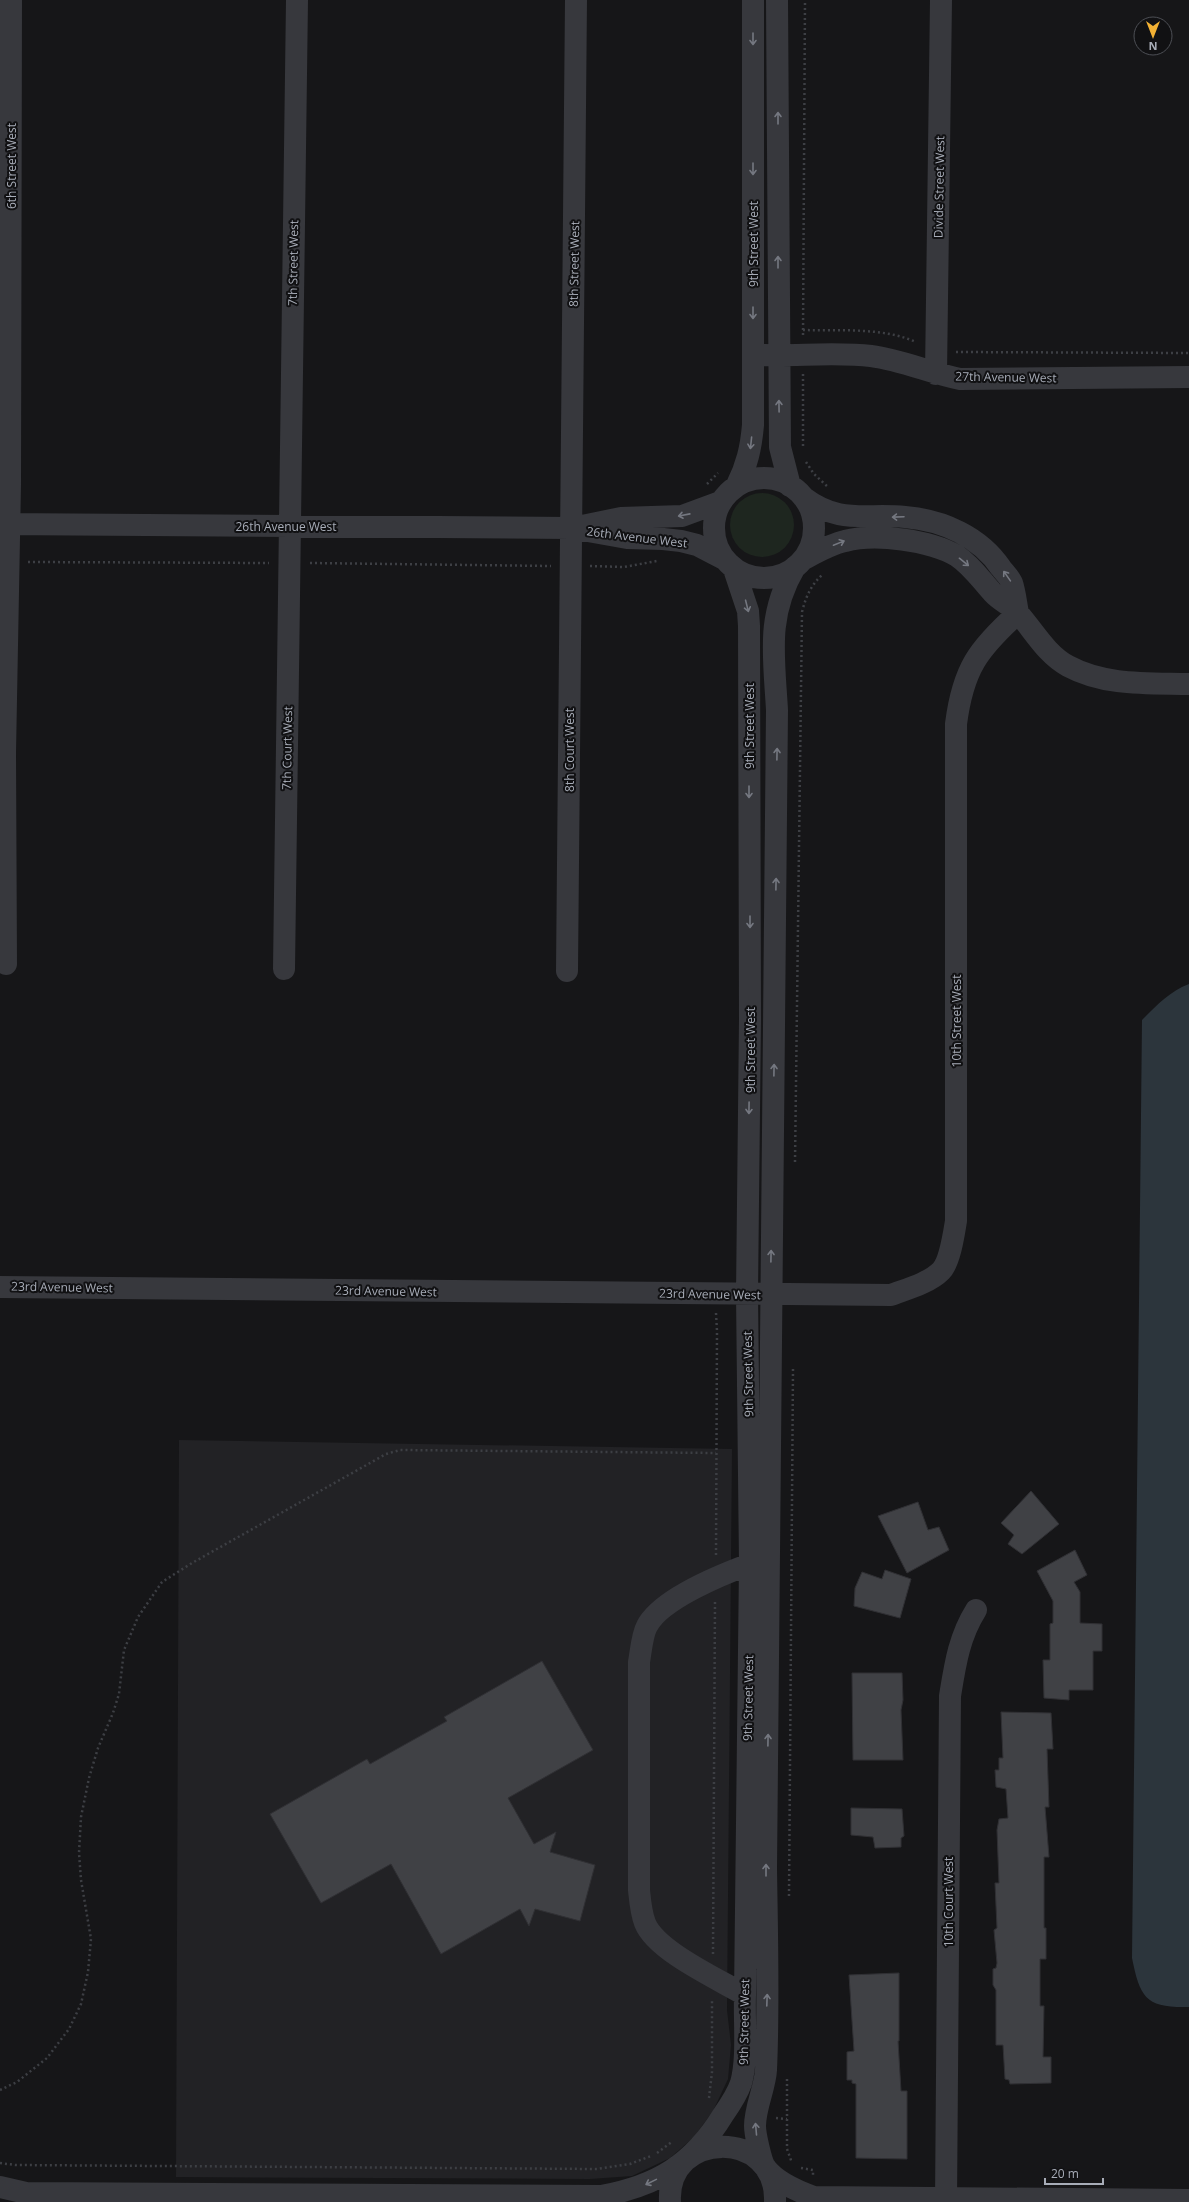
<svg xmlns="http://www.w3.org/2000/svg" width="1189" height="2202" viewBox="0 0 1189 2202" font-family="'Open Sans',sans-serif">
	<rect width="100%" height="100%" fill="#161618"/>
	<!-- built -->
	<path fill="#222225" d="M179 1440 732 1449 727 2010 731 2045 728 2079 713 2111 694 2137 670 2158 632 2176 590 2179 176 2177Z"/>
	<!-- green -->
	<path fill="#1e261f" d="M730 525a32 32 0 1 1 64 0a32 32 0 1 1-64 0Z"/>
	<!-- water -->
	<path fill="#2c353c" d="M1189 984V2007C1146 2008 1140 1998 1132 1958L1142 1020C1156 1006 1170 991 1189 984Z"/>
	<!-- building -->
	<path fill="#404145" stroke="#303034" d="M1031 1491 1059 1524 1022 1554 1008 1544 1014 1535 1001 1523Z
		M918 1502 928 1530 939 1527 949 1550 907 1573 878 1516Z
		M1075 1550 1087 1575 1074 1582 1080 1592V1623L1102 1624V1651H1093V1690H1069V1700L1044 1698 1043 1660H1050V1624L1053 1623V1601L1037 1571Z
		M885 1570 911 1579 900 1618 854 1606 855 1588 862 1572 882 1579Z
		M542 1661 593 1750 508 1798 534 1844 556 1832 550 1852 595 1865 580 1921 535 1909 529 1926 520 1909 441 1954 391 1864 321 1903 270 1814 367 1759 370 1764 447 1721 444 1717Z
		M852 1673H902L903 1700 901 1710 903 1760H853Z
		M1001 1712 1051 1713 1053 1749H1047L1049 1807H1045L1049 1857H1044V1928H1046V1959H1040V2006H1044L1043 2057H1051V2083L1010 2084 1009 2080 1005 2079 1003 2045H996V1990L993 1985V1969L996 1968 997 1963 994 1930 997 1928 995 1883H999L997 1830 999 1819 1008 1818 1006 1789 996 1787 995 1770H999V1758H1003Z
		M851 1808 902 1809 904 1836 901 1838V1847L875 1848 873 1837 851 1835Z
		M899 1973V2041H898L901 2091H907V2159L856 2158V2084L852 2083V2080H847V2052L854 2051 849 1975Z"/>
	<g fill="none" stroke-linecap="round" stroke-linejoin="round">
		<!-- path -->
		<path stroke="#3d3f44" stroke-width="2.5" stroke-dasharray="2 3" stroke-linecap="butt" d="M803 330C840 331 882 327 916 342
			M803 335 805 0
			M956 352 1189 353
			M803 374V447
			M806 462 814 474 828 487
			M707 484 718 473
			M28 562 269 563
			M310 563 551 566
			M590 566 624 567 657 561
			M795 1162 802 612C806 596 811 585 823 574
			M716 1313 717 1331 716 1556
			M789 1896 793 1369
			M713 1954 715 1601
			M787 2079V2149L792 2163
			M0 2090 17 2082 47 2058 69 2029 81 2004 88 1972 91 1939 81 1880 79 1853 81 1817 89 1778 98 1748 113 1713 119 1694 124 1650 138 1617 162 1582 192 1563 386 1454 400 1450 716 1453
			M709 2098 712 2072V1999
			M776 2118 787 2119
			M657 2153 673 2141
			M0 2163 15 2165 597 2169 630 2164 651 2156
			M801 2168 813 2170V2175"/>
		<!-- minor -->
		<path stroke="#37383d" stroke-width="22" d="M777 0 780 447 790 486
			M764 355C798 356 839 352 871 356 902 360 930 373 960 379L1189 377
			M936 374 941 0
			M714 528a50 50 0 1 1 100 0a50 50 0 1 1-100 0Z
			M737 485C747 465 751 448 753 425V0
			M803 497C840 525 865 513 905 517 943 520 980 537 1001 568 1005 573 1010 578 1012 583 1015 592 1016 603 1018 613
			M0 524 571 528 627 538 663 539 681 541 697 545 724 559
			M582 526 621 518 682 516 720 502
			M804 559C817 552 831 544 845 541 875 533 930 540 957 556 972 566 981 580 993 593 1000 601 1011 605 1018 613 1034 631 1046 654 1068 666 1105 686 1148 683 1189 684
			M795 567C766 616 774 656 777 710L766 1869C767 1936 769 2003 766 2070 765 2088 755 2107 755 2126 755 2134 761 2161 765 2167 776 2182 797 2191 814 2197L1189 2200
			M6 964 5 753 10 484 11 0
			M284 969 297 0
			M567 971 576 0
			M0 1287 891 1295C907 1289 929 1283 941 1271 950 1262 954 1233 956 1221V724C963 669 978 649 1018 613
			M745 1995C718 1979 656 1951 645 1923 641 1913 640 1900 639 1890V1662C641 1651 642 1635 647 1626 661 1599 723 1574 750 1564
			M0 2187 26 2193 601 2196C657 2186 693 2164 723 2115 730 2105 737 2095 741 2083 748 2058 744 2022 745 1995L750 1564 747 1294 750 1019 749 626 748 611 734 569
			M670 2202C666 2129 778 2128 775 2202
			M946 2202 950 1696C955 1665 959 1637 976 1610"/>
	</g>
	<!-- one-way arrows -->
	<defs><path id="oneway-shaft" d="M-6 0H5M1.5-3L5.5 0L1.5 3" fill="none" stroke-width="1.6" stroke-linecap="round" stroke-linejoin="round"/></defs>
	<g stroke="#757881">
		<use href="#oneway-shaft" transform="translate(753 39) rotate(90)"/>
		<use href="#oneway-shaft" transform="translate(778 118) rotate(-90)"/>
		<use href="#oneway-shaft" transform="translate(753 169) rotate(90)"/>
		<use href="#oneway-shaft" transform="translate(778 262) rotate(-90)"/>
		<use href="#oneway-shaft" transform="translate(753 313) rotate(90)"/>
		<use href="#oneway-shaft" transform="translate(779 406) rotate(-91)"/>
		<use href="#oneway-shaft" transform="translate(751 443) rotate(96)"/>
		<use href="#oneway-shaft" transform="translate(684 515) rotate(169)"/>
		<use href="#oneway-shaft" transform="translate(898 517) rotate(178)"/>
		<use href="#oneway-shaft" transform="translate(839 543) rotate(-22)"/>
		<use href="#oneway-shaft" transform="translate(964 562) rotate(39)"/>
		<use href="#oneway-shaft" transform="translate(1007 576) rotate(-125)"/>
		<use href="#oneway-shaft" transform="translate(747 606) rotate(76)"/>
		<use href="#oneway-shaft" transform="translate(777 754) rotate(-89)"/>
		<use href="#oneway-shaft" transform="translate(749 792) rotate(90)"/>
		<use href="#oneway-shaft" transform="translate(776 884) rotate(-89)"/>
		<use href="#oneway-shaft" transform="translate(750 922) rotate(90)"/>
		<use href="#oneway-shaft" transform="translate(774 1070) rotate(-89)"/>
		<use href="#oneway-shaft" transform="translate(749 1108) rotate(91)"/>
		<use href="#oneway-shaft" transform="translate(771 1256) rotate(-89)"/>
		<use href="#oneway-shaft" transform="translate(768 1740) rotate(-89)"/>
		<use href="#oneway-shaft" transform="translate(766 1870) rotate(-90)"/>
		<use href="#oneway-shaft" transform="translate(767 2000) rotate(-88)"/>
		<use href="#oneway-shaft" transform="translate(756 2129) rotate(-95)"/>
		<use href="#oneway-shaft" transform="translate(651 2182) rotate(154)"/>
	</g>
	<g text-anchor="middle" dominant-baseline="central" stroke-width="4" stroke-linejoin="round" paint-order="stroke">
		<!-- street labels -->
		<g font-size="12" fill="#a8adb8" stroke="#111113">
			<text transform="translate(11 166) rotate(-90)">6th Street West</text>
			<text transform="translate(939 187) rotate(-89)">Divide Street West</text>
			<text transform="translate(753 244) rotate(-90)">9th Street West</text>
			<text transform="translate(293 263) rotate(-89)">7th Street West</text>
			<text transform="translate(574 264) rotate(-89)">8th Street West</text>
			<text transform="translate(1006 377) rotate(1)">27th Avenue West</text>
			<text x="286" y="526">26th Avenue West</text>
			<text transform="translate(637 537) rotate(7)">26th Avenue West</text>
			<text transform="translate(749 726) rotate(-90)">9th Street West</text>
			<text transform="translate(287 748) rotate(-89)">7th Court West</text>
			<text transform="translate(569 750) rotate(-90)">8th Court West</text>
			<text transform="translate(956 1021) rotate(-90)">10th Street West</text>
			<text transform="translate(750 1050) rotate(-90)">9th Street West</text>
			<text transform="translate(62 1287) rotate(1)">23rd Avenue West</text>
			<text transform="translate(386 1291) rotate(1)">23rd Avenue West</text>
			<text transform="translate(710 1294) rotate(1)">23rd Avenue West</text>
			<text transform="translate(748 1374) rotate(-91)">9th Street West</text>
			<text transform="translate(748 1698) rotate(-89)">9th Street West</text>
			<text transform="translate(948 1902) rotate(-90)">10th Court West</text>
			<text transform="translate(744 2022) rotate(-89)">9th Street West</text>
		</g>
	</g>
	<!-- north arrow -->
	<g transform="translate(1153 36) rotate(180)"><circle r="19" fill="#111113" stroke="#4d4f55"/>
	<path d="M0-3L7 15L0 10L-7 15Z" fill="#f2b134"/>
	<text y="-6" font-size="11" font-weight="bold" text-anchor="middle" fill="#a8adb8">N</text>
	</g>
	<!-- scale -->
	<path d="M1045 2178v6h58v-6" fill="none" stroke="#a8adb8" stroke-width="2"/>
	<text x="1051" y="2178" font-size="12" fill="#a8adb8" stroke="#111113" stroke-width="3" paint-order="stroke">20 m</text>
</svg>
